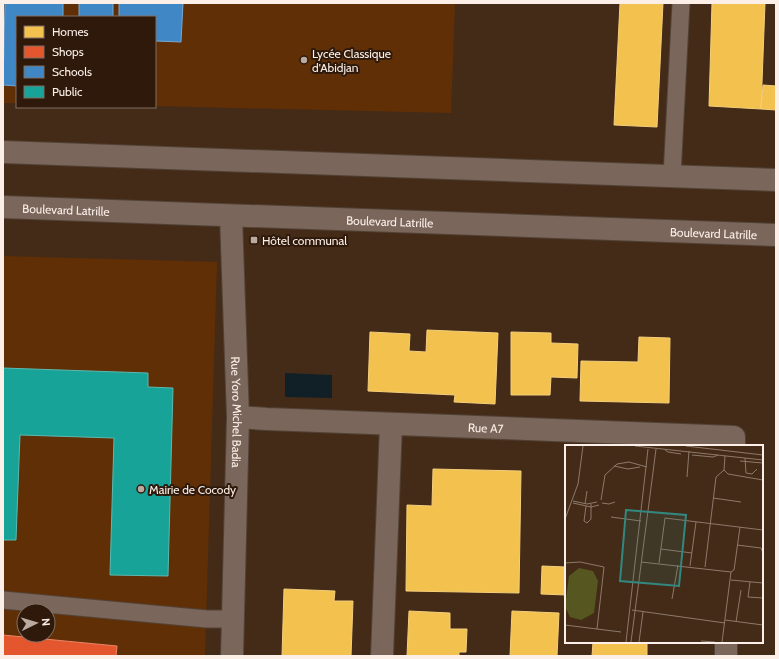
<svg xmlns="http://www.w3.org/2000/svg" width="779" height="659" viewBox="0 0 779 659" font-family="Cabin,sans-serif">
	<rect width="100%" height="100%" fill="#442b17"/>
	<!-- built -->
	<path fill="#612f06" fill-rule="evenodd" d="M3 3H455L451 113 155 106V17H17V103H3Z
		M3 256 217 262 205 656H3ZM24 611H48V635H24Z"/>
	<!-- water -->
	<path fill="#112027" d="M285 373 332 375V398L285 397Z"/>
	<!-- homes -->
	<path fill="#f2c14e" stroke="#f5cf7c" d="M620 3H663L657 127 614 125Z
		M712 3H765L761 109 709 106Z
		M763 85 776 86V110L761 109Z
		M427 330 498 333 495 404 454 402 455 395 368 391 370 332 410 334 409 351 426 352Z
		M511 332 551 333V343L578 344 577 378 551 377 550 395H511Z
		M639 337 670 338 669 403 580 401 581 361 638 362Z
		M433 469 521 471 519 593 406 591 407 505 432 506Z
		M542 566 566 567V595L541 594Z
		M284 589 335 591 334 601H353L351 656H282Z
		M409 611 450 613V629H467L466 652H459V656H407Z
		M512 611 559 613 557 656H510Z
		M593 642H647V656H592Z"/>
	<!-- shops -->
	<path fill="#e4572e" stroke="#eb8566" d="M3 635 117 646 116 656H3Z"/>
	<!-- schools -->
	<path fill="#3f88c5" stroke="#77a7d0" d="M5 3H63V17H17V86L3 85Z
		M79 3H113V17H79Z
		M119 3H183L181 42 155 41V17H119Z"/>
	<!-- public -->
	<path fill="#17a398" stroke="#5bbab0" d="M3 368 148 373V387L173 388 168 576 110 575 114 438 20 435 16 540H3Z"/>
	<g fill="none" stroke-linecap="round" stroke-linejoin="round">
		<!-- service casing -->
		<g stroke="#524236" stroke-width="19">
			<path id="service" d="M672 176 681 3
				M3 600 207 619H233"/>
		</g>
		<!-- minor casing -->
		<g stroke="#524236" stroke-width="24">
			<g id="minor">
				<path id="s1" d="M231 216 238 417 232 656"/>
				<path id="s2" d="M238 417 267 419 734 437V446"/>
				<path d="M382 656 391 424"/>
				<path d="M726 656V642"/>
			</g>
		</g>
		<!-- tertiary casing -->
		<g stroke="#524236" stroke-width="24">
			<g id="tertiary">
				<path d="M3 152 776 180"/>
				<path id="s3" d="M3 207 776 235"/>
			</g>
		</g>
		<!-- service -->
		<use href="#service" stroke="#7a665a" stroke-width="17"/>
		<!-- minor -->
		<use href="#minor" stroke="#7a665a" stroke-width="22"/>
		<!-- tertiary -->
		<use href="#tertiary" stroke="#7a665a" stroke-width="22"/>
	</g>
	<!-- markers -->
	<g fill="#bbaa9f" stroke="#2e190b" stroke-width="1.5">
		<circle cx="304" cy="60" r="4"/>
		<rect x="250" y="236" width="8" height="8" rx="2"/>
		<circle cx="141" cy="489" r="4"/>
	</g>
	<g text-anchor="middle" dominant-baseline="central" stroke-width="4" stroke-linejoin="round" paint-order="stroke">
		<!-- poi labels -->
		<g font-size="12" fill="#fbefe8" stroke="#2e190b" text-anchor="start">
			<text x="312" y="53">Lycée Classique<tspan x="312" dy="14">d'Abidjan</tspan></text>
			<text x="262" y="240">Hôtel communal</text>
			<text x="149" y="489">Mairie de Cocody</text>
		</g>
		<!-- street labels -->
		<g font-size="12" fill="#fbefe8" stroke="#2e190b">
			<text stroke="none"><textPath href="#s3" startOffset="63">Boulevard Latrille</textPath></text>
			<text stroke="none"><textPath href="#s3" startOffset="387">Boulevard Latrille</textPath></text>
			<text stroke="none"><textPath href="#s3" startOffset="711">Boulevard Latrille</textPath></text>
			<text stroke="none"><textPath href="#s1" startOffset="196">Rue Yoro Michel Badia</textPath></text>
			<text stroke="none"><textPath href="#s2" startOffset="248">Rue A7</textPath></text>
		</g>
	</g>
	<!-- overview -->
	<g transform="translate(565 445)">
		<rect width="198" height="198" fill="#442b17"/>
		<path d="M14 123 28 126 33 136 29 168 16 175 5 172 0 162 4 131Z" fill="#565621"/>
		<path fill="none" stroke="#8d796b" stroke-width="1" d="M70 1 198 15M121 1 198 10M100 5 103 7 116 9M127 10 148 12 153 10M180 13 181 28 187 29 192 24M175 16 198 18M49 21 63 24 75 22M159 25 163 29 198 35M122 32 124 6M148 53 176 57M36 55 40 30 52 19 64 17 82 22M8 56 22 59 32 57M8 58 26 62 34 60M37 58 44 59 50 57M20 59 22 46M21 61 19 76 22 78 26 74V59M46 72 76 76M0 74 13 39 18 1M172 100 196 103 198 108M96 104 127 108M76 117 166 127 157 197M0 118 15 117 39 122 32 184M94 118 100 73 198 85M125 121 131 77M140 122 151 32 159 25 160 11M166 127 169 125 175 82M166 135 198 138M185 137 183 152 198 153M107 154 113 120M67 165 160 178M160 175 198 180M171 177 176 145M0 180 56 187M136 196 150 197M61 197 83 4M66 197 91 4M74 197 78 167"/>
		<path fill="#328880" fill-opacity="0.15" stroke="#328880" stroke-width="2" d="M61 65 121 70 114 141 55 136Z"/>
		<rect width="198" height="198" fill="none" stroke="#fbefe8" stroke-width="2"/>
	</g>
	<!-- border -->
	<rect width="779" height="659" fill="none" stroke="#fbefe8" stroke-width="8"/>
	<!-- legend -->
	<rect x="16" y="16" width="140" height="92" fill="#2e190b" stroke="#806f63"/>
	<rect x="24" y="26" width="20" height="12" fill="#f2c14e" stroke="#806f63"/>
	<text x="52" y="36" font-size="12" fill="#fbefe8">Homes</text>
	<rect x="24" y="46" width="20" height="12" fill="#e4572e" stroke="#806f63"/>
	<text x="52" y="56" font-size="12" fill="#fbefe8">Shops</text>
	<rect x="24" y="66" width="20" height="12" fill="#3f88c5" stroke="#806f63"/>
	<text x="52" y="76" font-size="12" fill="#fbefe8">Schools</text>
	<rect x="24" y="86" width="20" height="12" fill="#17a398" stroke="#806f63"/>
	<text x="52" y="96" font-size="12" fill="#fbefe8">Public</text>
	<!-- north arrow -->
	<g transform="translate(36 623) rotate(85)"><circle r="19" fill="#2e190b" stroke="#806f63"/>
	<path d="M0-3L7 15L0 10L-7 15Z" fill="#bbaa9f"/>
	<text y="-6" font-size="11" font-weight="bold" text-anchor="middle" fill="#fbefe8">N</text>
	</g>
</svg>
